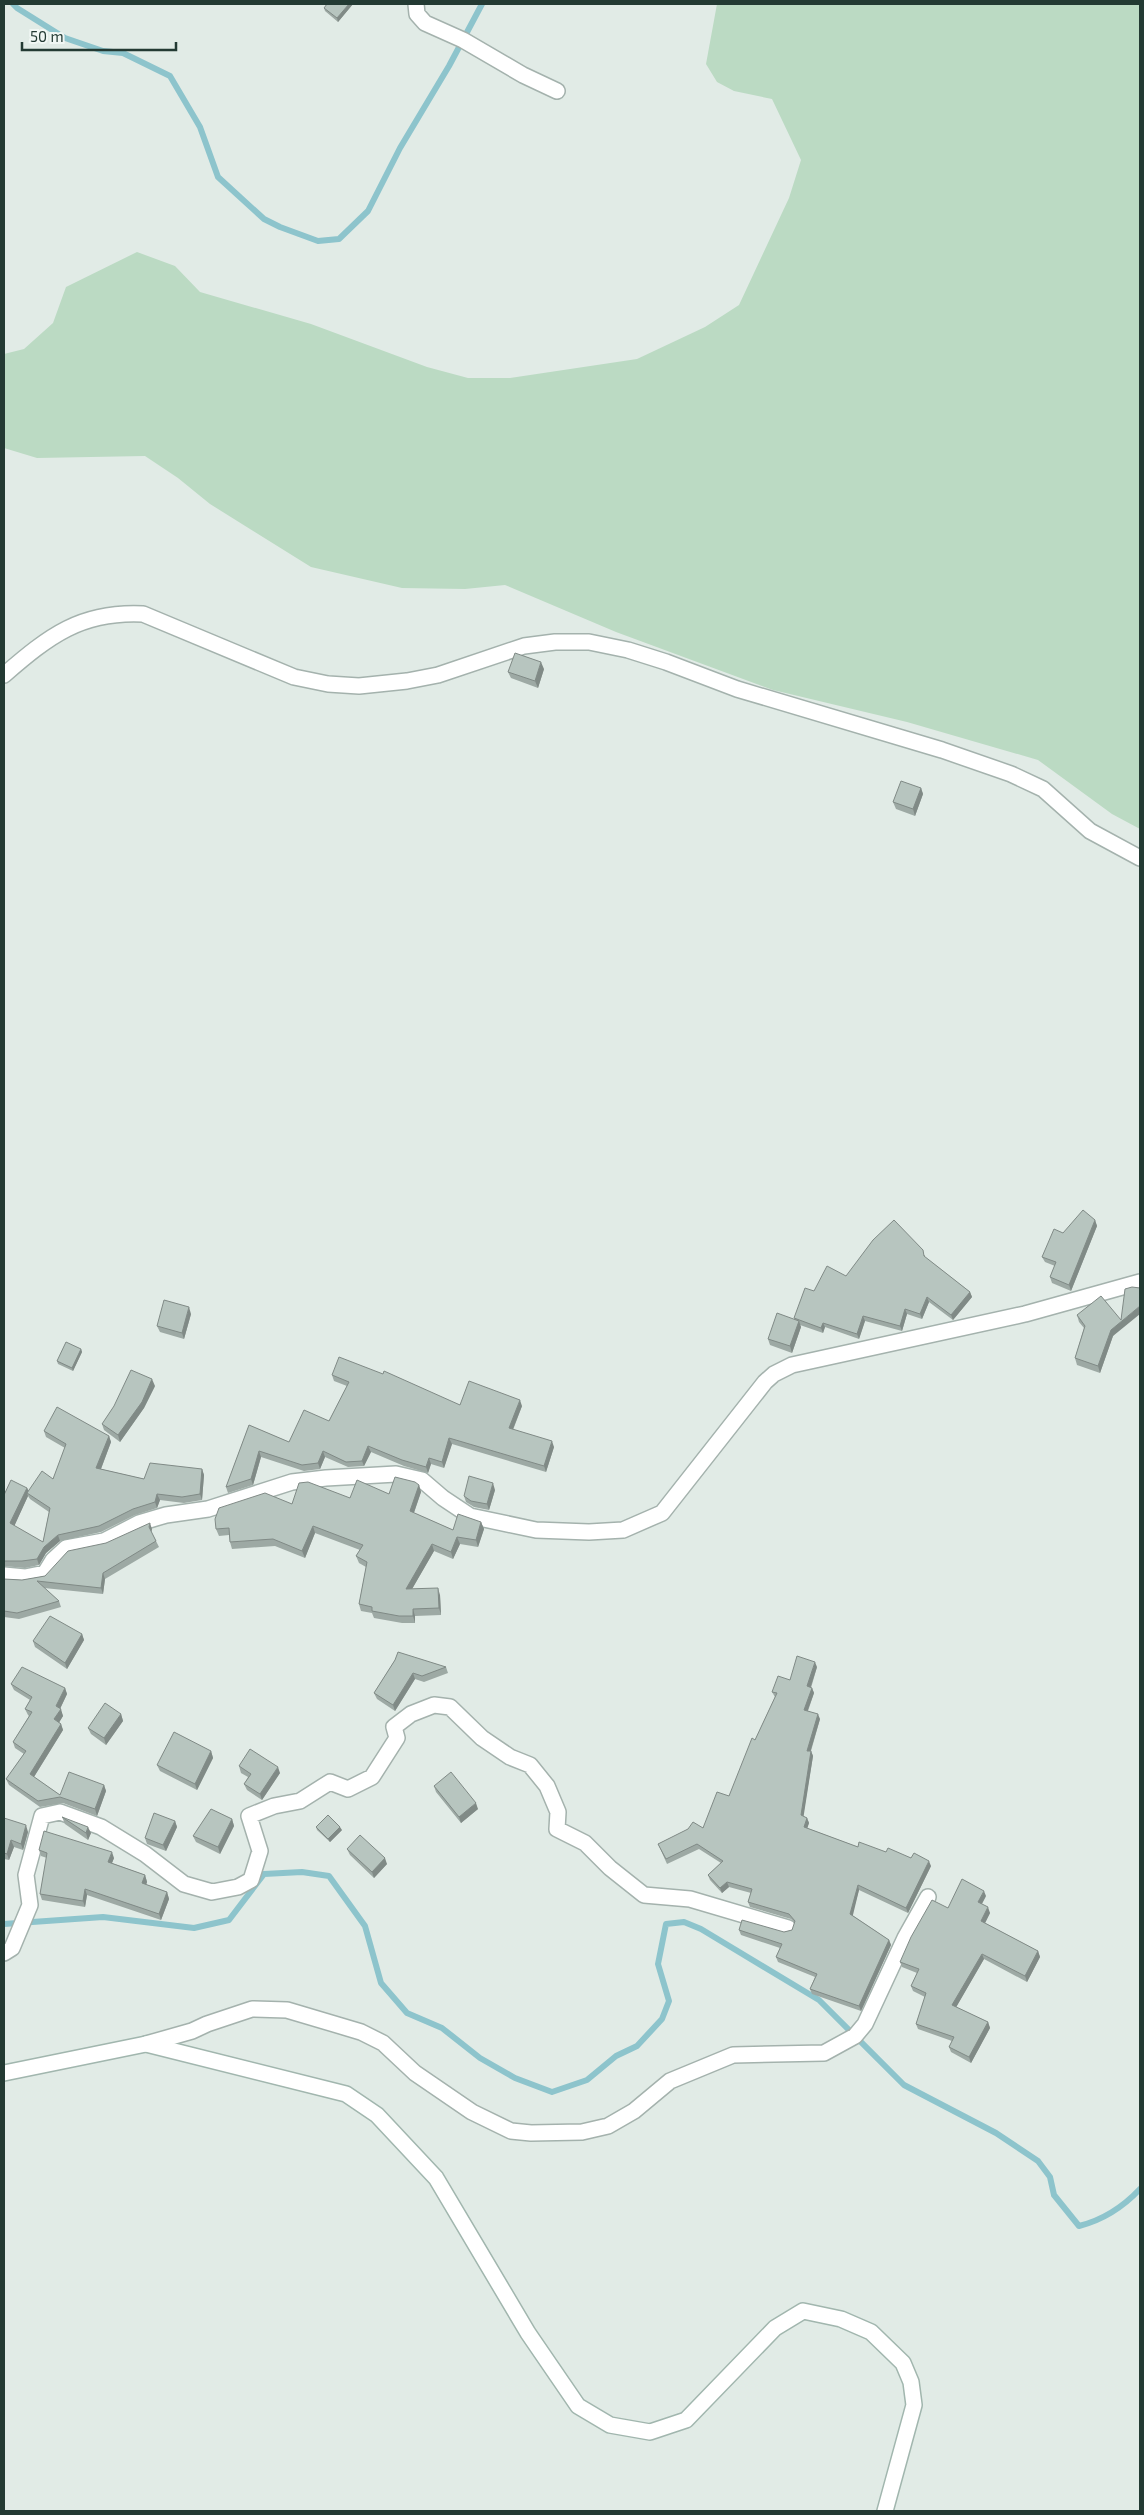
<svg xmlns="http://www.w3.org/2000/svg" width="1144" height="2515" viewBox="0 0 1144 2515" font-family="'Exo 2',sans-serif">
	<rect width="100%" height="100%" fill="#e1ebe6"/>
	<!-- green -->
	<path fill="#bbdac3" d="M717 4H1140V829L1112 814 1038 760 907 722 773 690 616 632 505 585 465 589 402 588 311 567 210 504 178 478 145 456 37 458 4 448V354L24 349 53 323 66 287 137 252 175 266 200 292 311 324 427 367 468 378H510L637 359 705 327 739 305 789 198 801 160 772 99 734 91 717 82 706 64Z"/>
	<g fill="none" stroke-linecap="round" stroke-linejoin="round">
		<!-- stream -->
		<path stroke="#8dc4cc" stroke-width="6" d="M13 4 17 8 65 38 103 51 123 53 170 76 200 127 218 177 264 219 280 227 318 241 339 239 368 211 400 148 449 66 482 4
			M4 1924 103 1917 194 1928 229 1920 264 1874 302 1872 329 1876 365 1926 381 1983 407 2013 442 2028 480 2058 515 2078 552 2092 587 2080 616 2056 637 2046 662 2019 669 2001 658 1964 666 1924 684 1922 701 1929 819 2000 904 2085 996 2133 1038 2161 1050 2177 1054 2195 1079 2226C1103 2220 1123 2207 1140 2189"/>
		<!-- street casing -->
		<g stroke="#a4b2ad" stroke-width="18">
			<path id="street" d="M416 4 417 14 425 23 463 40 523 75 557 91
				M4 675C49 636 81 611 143 614L294 677 328 684 359 686 407 681 438 675 524 646 555 642H589L628 650 666 662 737 689 942 750 1011 774 1043 789 1090 831 1140 858
				M4 1575 25 1577 45 1573 53 1560 66 1548 104 1541 139 1523 166 1515 208 1509 292 1482 326 1478 396 1474 422 1480 443 1498 470 1516 536 1530 589 1532 623 1530 662 1513 765 1382 774 1374 792 1365 1025 1314 1140 1282
				M4 1953 12 1948 30 1905 26 1875 42 1816 60 1812 101 1827 145 1854 184 1884 212 1892 238 1887 251 1880 260 1851 249 1816 274 1806 300 1801 330 1782 348 1789 372 1777 397 1738 394 1727 411 1714 434 1705 450 1707 482 1738 510 1757 530 1765 547 1786 558 1812 557 1829 585 1843 610 1868 644 1895 690 1899 788 1928
				M146 2044 192 2031 207 2024 252 2009 287 2010 361 2032 383 2043 415 2073 472 2112 511 2131 531 2133 582 2132 608 2126 634 2111 670 2081 733 2055 824 2053 855 2036 865 2024 905 1938 928 1897"/>
		</g>
		<!-- secondary casing -->
		<g stroke="#a1b6ae" stroke-width="18">
			<path id="secondary" d="M4 2073 146 2044 346 2094 377 2115 436 2178 528 2333 578 2406 610 2425 650 2432 686 2420 775 2328 803 2311 841 2319 871 2332 903 2363 911 2382 914 2405 885 2511"/>
		</g>
		<!-- street -->
		<use href="#street" stroke="#fff" stroke-width="15"/>
		<!-- secondary -->
		<use href="#secondary" stroke="#fff" stroke-width="15"/>
	</g>
	<!-- wall -->
	<path fill="#9da9a4" fill-rule="evenodd" d="M353 4 338 22 325 11 324 8Z
		M544 669 538 688 511 678 508 672Z
		M921 788 923 794 915 816 896 809 893 802Z
		M1095 1220 1097 1226 1071 1291 1052 1283 1050 1277 1055 1266 1045 1262 1042 1257 1063 1233Z
		M925 1255V1257L970 1292 972 1297 953 1320 929 1302 922 1319 907 1314 902 1331 865 1321 859 1339 825 1327 823 1333 800 1325 801 1327 792 1353 770 1345 768 1339 795 1319 794 1318 814 1291 846 1276Z
		M1140 1288 1113 1336 1100 1373 1077 1365 1075 1358 1084 1328 1079 1322 1077 1315 1121 1320Z
		M191 1314 184 1339 160 1332 157 1326Z
		M81 1349 82 1352 73 1371 58 1364 57 1361Z
		M332 1375 460 1405 522 1406 513 1430 554 1447 546 1472 452 1444 444 1468 431 1464 428 1473 404 1466 371 1452 364 1466 348 1467 325 1457 320 1469 304 1471 261 1457 253 1485 228 1493 226 1487 249 1425 289 1442 329 1421 347 1386 334 1381Z
		M155 1386 144 1408 120 1442 104 1430 102 1424Z
		M44 1431 109 1436 111 1442 101 1469 144 1479 202 1469 204 1475 202 1500 184 1503 160 1500 157 1508 135 1515 101 1532 60 1541 46 1553 39 1565 25 1568 4 1566V1495L27 1488 29 1491 53 1479 65 1448 46 1437ZM28 1496 30 1499 49 1512 43 1542 14 1526Z
		M419 1485 421 1492 414 1513 453 1530 481 1522 484 1529 478 1547 460 1544 453 1559 434 1551 412 1589 440 1595 441 1615 415 1616V1623H402L374 1618 372 1613 361 1611 359 1604 366 1567 359 1563 356 1556 360 1550 315 1533 305 1558 275 1546 232 1549 230 1542 229 1535 219 1536 216 1529 292 1504 389 1494Z
		M495 1490 489 1510 474 1507 466 1502 464 1496Z
		M152 1529 151 1532 156 1541 159 1547 105 1579 103 1594 44 1588 59 1601 61 1607 19 1619 4 1617V1579L22 1580 45 1576 106 1543Z
		M82 1634 84 1640 67 1669 35 1647 33 1641Z
		M395 1660 446 1667 448 1673 424 1682 415 1679 395 1711 377 1699 374 1693Z
		M817 1667 811 1688H812L814 1693 808 1711 820 1719 811 1751 813 1756 803 1816 807 1818 809 1823 807 1828 858 1847 886 1852 911 1858 931 1866 908 1913 859 1890 852 1915 889 1940 891 1945 861 2011 812 1994 810 1989 815 1977 778 1962 776 1957 780 1948 741 1935 739 1930 784 1932 792 1930 795 1923 791 1919 750 1907 748 1902 751 1893 729 1887 722 1893 710 1880 708 1875 721 1863 699 1849 667 1864 658 1844 703 1828 729 1796 775 1697 772 1692 790 1680Z
		M11 1684 65 1688 67 1694 60 1709 63 1716 59 1722 61 1724 63 1730 34 1777 60 1795 104 1785 106 1791 97 1816 63 1803 40 1807 9 1785 6 1779 24 1754 15 1748 13 1742 29 1716 28 1715 25 1709 30 1700 14 1690Z
		M121 1714 123 1721 106 1745 91 1734 88 1728Z
		M211 1751 213 1758 197 1790 160 1771 157 1765Z
		M239 1766 280 1773 262 1800 247 1790 244 1784 248 1777 241 1773Z
		M434 1786 478 1809 461 1823 436 1792Z
		M62 1817 91 1833 88 1840 65 1824Z
		M4 1818 28 1832 23 1850 14 1847 9 1860 4 1859Z
		M232 1819 234 1826 220 1854 196 1842 193 1836Z
		M175 1821 177 1827 166 1851 147 1844 145 1838Z
		M316 1827 342 1830 330 1842 317 1830Z
		M347 1849 387 1864 374 1878 350 1855Z
		M39 1850 114 1858 112 1863 145 1875 147 1882 146 1885 167 1892 169 1899 161 1920 87 1895 85 1907 42 1900 40 1894 47 1858 41 1856Z
		M986 1896 982 1904 990 1913 985 1923 1038 1951 1040 1957 1027 1982 984 1959 956 2007 988 2022 990 2028 971 2063 951 2052 949 2047 952 2041 918 2029 916 2024 925 1997 913 1991 911 1986 917 1973 902 1967 900 1962Z"/>
	<!-- shaded-wall -->
	<path fill="#808a86" d="M349 4H353L338 22 337 18Z
		M541 662 544 669 538 688 535 681Z
		M921 788 923 794 915 816 913 809Z
		M1095 1220 1097 1226 1071 1291 1069 1285Z
		M970 1292 972 1297 953 1320 951 1315Z
		M927 1297 929 1302 922 1319 920 1314Z
		M1140 1306V1314L1113 1336 1100 1373 1098 1366 1111 1330Z
		M189 1307 191 1314 184 1339 182 1333Z
		M905 1309 907 1314 902 1331 900 1326Z
		M863 1316 865 1321 859 1339 857 1334Z
		M799 1321 801 1327 792 1353 790 1346Z
		M823 1323 825 1327 823 1333 821 1328Z
		M81 1349 82 1352 73 1371 72 1368Z
		M152 1379 155 1386 144 1408 120 1442 118 1435Z
		M520 1400 522 1406 511 1434 509 1428Z
		M109 1436 111 1442 99 1474 96 1468Z
		M449 1438 452 1444 444 1468 442 1462Z
		M552 1441 554 1447 546 1472 544 1466Z
		M368 1446 371 1452 364 1466 362 1461Z
		M259 1451 261 1457 253 1485 251 1479Z
		M323 1451 325 1457 320 1469 318 1463Z
		M429 1458 431 1464 428 1473 426 1467Z
		M202 1469 204 1475 202 1500 200 1494Z
		M493 1483 495 1490 489 1510 487 1504Z
		M419 1485 421 1492 412 1518 410 1511Z
		M27 1488 30 1494 27 1493 28 1496 13 1529 10 1523Z
		M157 1494 160 1500 157 1508 155 1502Z
		M481 1522 484 1529 478 1547 476 1540Z
		M150 1523 152 1529 151 1533 149 1527Z
		M313 1526 315 1533 305 1558 302 1551Z
		M58 1535 60 1541 46 1553 39 1565 37 1559 44 1547Z
		M457 1537 460 1544 453 1559 451 1552Z
		M432 1544 434 1551 408 1596 406 1589Z
		M103 1573 105 1579 103 1594 101 1588Z
		M438 1588 440 1595 441 1615 439 1608Z
		M413 1609 415 1616V1623L413 1616Z
		M82 1634 84 1640 67 1669 65 1663Z
		M815 1662 817 1667 809 1692 807 1686Z
		M413 1673 415 1679 395 1711 393 1705Z
		M65 1688 67 1694 58 1713 56 1706Z
		M812 1688 814 1693 806 1715 804 1710Z
		M61 1709 63 1716 57 1726 54 1719Z
		M121 1714 123 1721 106 1745 104 1738Z
		M818 1714 820 1719 809 1756 807 1751Z
		M61 1724 63 1730 32 1780 30 1774Z
		M211 1751 213 1758 197 1790 195 1784Z
		M811 1751 813 1756 803 1820 801 1815Z
		M278 1767 280 1773 262 1800 260 1794Z
		M104 1785 106 1791 97 1816 95 1809Z
		M476 1803 478 1809 461 1823 459 1817Z
		M807 1818 809 1823 806 1832 804 1827Z
		M232 1819 234 1826 220 1854 218 1847Z
		M175 1821 177 1827 166 1851 163 1845Z
		M26 1825 28 1832 23 1850 21 1844Z
		M88 1827 91 1833 88 1840 86 1833Z
		M340 1827 342 1830 330 1842 328 1839Z
		M11 1840 14 1847 9 1860 7 1854Z
		M112 1852 114 1858 110 1868 108 1862Z
		M385 1858 387 1864 374 1878 372 1872Z
		M929 1861 931 1866 908 1913 906 1908Z
		M145 1875 147 1882 144 1890 142 1883Z
		M727 1882 729 1887 722 1893 720 1888Z
		M858 1885 859 1890 852 1919 850 1914Z
		M85 1889 87 1895 85 1907 83 1901Z
		M984 1891 986 1896 980 1907 978 1902Z
		M167 1892 169 1899 161 1920 159 1914Z
		M988 1907 990 1913 983 1927 981 1921Z
		M889 1940 891 1945 861 2011 859 2006Z
		M1038 1951 1040 1957 1027 1982 1025 1976Z
		M982 1954 984 1959 954 2011 952 2005Z
		M988 2022 990 2028 971 2063 969 2057Z"/>
	<!-- building -->
	<path fill="#b7c5bf" stroke="#808a86" d="M327 4H349L337 18 324 8Z
		M515 653 541 662 535 681 508 672Z
		M901 781 921 788 913 809 893 802Z
		M1083 1210 1095 1220 1069 1285 1050 1277 1056 1262 1042 1257 1054 1229 1063 1233Z
		M894 1220 923 1250 924 1256 970 1292 951 1315 927 1297 920 1314 905 1309 900 1326 863 1316 857 1334 823 1323 821 1328 794 1318 805 1288 814 1291 827 1266 846 1276 873 1240Z
		M1132 1287 1140 1288V1306L1111 1330 1098 1366 1075 1358 1085 1326 1077 1315 1101 1296 1121 1320 1125 1289Z
		M164 1300 189 1307 182 1333 157 1326Z
		M777 1313 799 1321 790 1346 768 1339Z
		M66 1342 81 1349 72 1368 57 1361Z
		M339 1357 383 1374 384 1371 460 1405 469 1381 520 1400 509 1428 552 1441 544 1466 449 1438 442 1462 429 1458 426 1467 402 1460 368 1446 362 1461 346 1462 323 1451 318 1463 302 1465 259 1451 251 1479 226 1487 249 1425 289 1442 304 1410 329 1421 349 1382 332 1375Z
		M131 1370 152 1379 142 1402 118 1435 102 1424 114 1406Z
		M57 1407 109 1436 96 1468 144 1479 150 1463 202 1469 200 1494 182 1497 157 1494 155 1502 133 1509 99 1526 58 1535 44 1547 37 1559 22 1561H4V1495L11 1480 27 1488 10 1523 43 1542 50 1508 27 1493 42 1471 53 1479 66 1444 44 1431Z
		M469 1476 493 1483 487 1504 471 1501 464 1496Z
		M395 1477 415 1482 419 1485 410 1511 453 1530 458 1514 481 1522 476 1540 457 1537 451 1552 432 1544 406 1589 438 1588 439 1608 413 1609V1616H399L372 1611V1607L359 1604 367 1562 356 1556 363 1545 313 1526 302 1551 273 1539 230 1542 229 1528 216 1529 215 1519 219 1508 265 1493 292 1504 299 1483 308 1482 350 1498 357 1480 389 1494Z
		M150 1523 149 1527 156 1541 103 1573 101 1588 37 1581 59 1601 17 1613 4 1611V1579L22 1580 45 1576 68 1551 106 1543Z
		M50 1616 82 1634 65 1663 33 1641Z
		M398 1652 446 1667 422 1676 413 1673 393 1705 374 1693 395 1660Z
		M797 1656 815 1662 807 1686 812 1688 804 1710 818 1714 807 1751H811L801 1815 807 1818 804 1827 858 1847 859 1842 886 1852 888 1848 911 1858 914 1853 929 1861 906 1908 858 1885 850 1914 889 1940 859 2006 810 1989 817 1974 776 1957 782 1944 739 1930 742 1920 784 1932 792 1930 795 1921 789 1914 748 1902 752 1889 727 1882 720 1888 708 1875 723 1861 697 1844 666 1859 658 1844 688 1829 693 1822 703 1828 717 1792 729 1796 752 1738 755 1740 777 1693 772 1692 778 1676 790 1680Z
		M22 1667 65 1688 56 1706 61 1709 54 1719 61 1724 30 1774 60 1795 69 1772 104 1785 95 1809 60 1797 38 1801 6 1779 26 1751 13 1742 32 1712 25 1709 32 1697 11 1684Z
		M105 1703 121 1714 104 1738 88 1728Z
		M174 1732 211 1751 195 1784 157 1765Z
		M250 1749 278 1767 260 1794 244 1784 251 1774 239 1766Z
		M451 1772 476 1803 459 1817 434 1786Z
		M211 1809 232 1819 218 1847 193 1836Z
		M154 1813 175 1821 163 1845 145 1838Z
		M328 1815 340 1827 328 1839 316 1827Z
		M62 1817 88 1827 86 1833Z
		M4 1818 26 1825 21 1844 11 1840 7 1854 4 1853Z
		M44 1831 112 1852 108 1862 145 1875 142 1883 167 1892 159 1914 85 1889 83 1901 40 1894 47 1853 39 1850Z
		M360 1835 385 1858 372 1872 347 1849Z
		M962 1879 984 1891 978 1902 988 1907 981 1921 1038 1951 1025 1976 982 1954 952 2005 988 2022 969 2057 949 2047 954 2037 916 2024 926 1993 911 1986 919 1969 900 1962 911 1937 932 1900 948 1908Z"/>
	<!-- border -->
	<rect width="1144" height="2515" fill="none" stroke="#233a33" stroke-width="10"/>
	<!-- scale -->
	<path d="M22 42v8h154v-8" fill="none" stroke="#233a33" stroke-width="2.5"/>
	<text x="30" y="42" font-size="15" fill="#233a33" stroke="#f1f7f4" stroke-width="4" paint-order="stroke">50 m</text>
</svg>
